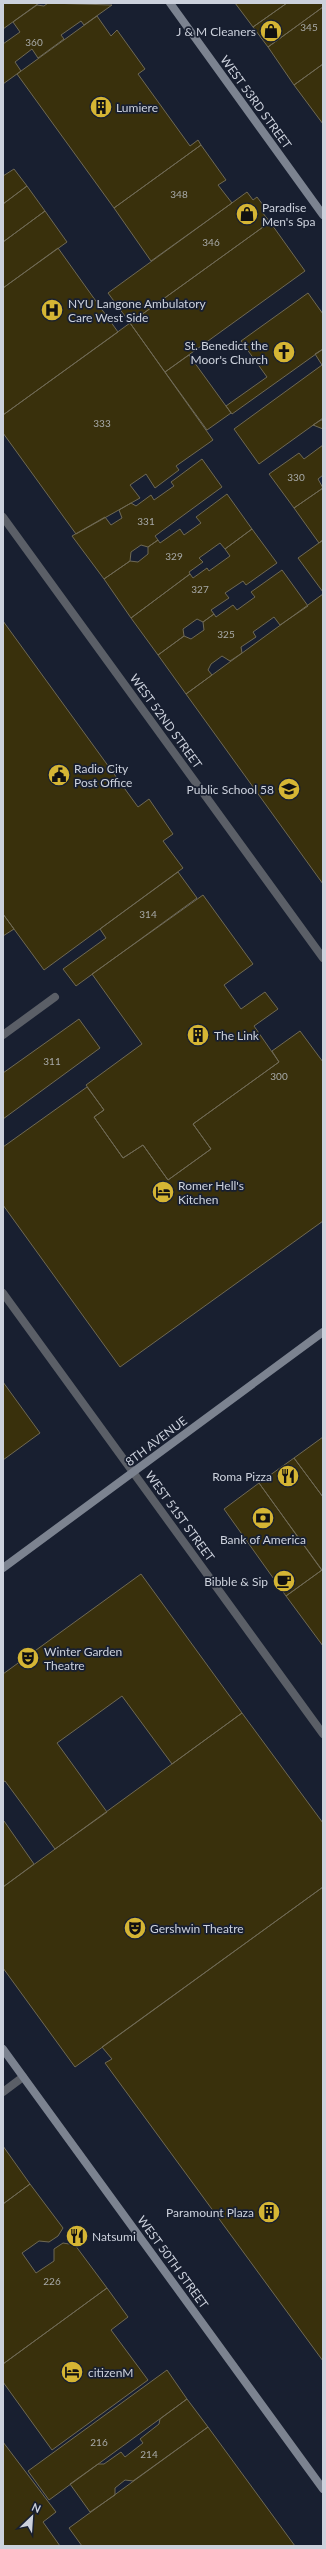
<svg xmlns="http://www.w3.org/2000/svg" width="326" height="2549" viewBox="0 0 326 2549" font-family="Lato,sans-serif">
	<rect width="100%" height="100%" fill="#181f30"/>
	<!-- building -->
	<path fill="#39300c" stroke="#6f6954" d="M3 3H39L3 29Z
		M48 3 112 5 84 25 81 21 61 35 64 39 38 58 32 49 15 62 21 71 3 84V44L20 32 13 22 37 5 44 6Z
		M235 3H287L253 27Z
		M287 3H323V7L268 47 253 27Z
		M323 7V64L294 85 268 47Z
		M97 16 111 36 117 30 145 69 138 74 190 146 198 140 201 145 114 208 17 74Z
		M323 64V124L294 85Z
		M201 145 226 180 218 185 232 203 151 261 114 208Z
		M14 169 27 186 3 204V176Z
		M27 186 45 211 3 242V204Z
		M247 192 253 200 257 197 266 209 262 212 270 222 130 323 108 293Z
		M45 211 67 242 3 288V242Z
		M270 222 305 271 165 372 130 323Z
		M58 248 118 332 3 415V288Z
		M308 293 323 314V349L232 414 226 406 267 377 241 341Z
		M130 323 213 440 176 466 179 470 155 488 146 474 130 485 140 498 76 534 3 433V415Z
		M323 349V418L259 464 234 429 322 365 315 354Z
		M189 355 231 413 207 430 165 372Z
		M321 420H323V429L313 425Z
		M323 445V475L318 479 323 488 294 508 269 474 299 453 304 459Z
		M202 459 222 487 155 536 158 540 148 547 141 545 131 552 130 561 104 579 72 536 105 517 111 525 122 518 119 510 131 503 136 506 151 495 154 500 174 486 171 482Z
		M323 488V540L319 543 294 508Z
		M227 494 252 529 225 549 220 543 199 558 203 562 189 572 190 574 131 618 104 579 130 561 138 562 148 554V547L158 540 160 543 180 529 184 535 201 523 196 517Z
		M252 529 277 563 246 585 243 581 225 593 229 598 211 610 214 614 203 622 197 619 183 629 184 636 158 655 131 618 190 574 193 578 207 568 209 571 230 556 225 549Z
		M323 540V592L298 558Z
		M282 570 308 606 280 625 274 617 253 632 256 637 241 647 242 653 230 661 222 656 211 664 208 670 212 675 186 694 158 655 184 636 191 639 204 630 203 622 214 614 216 617 233 605 237 610 255 597 251 592Z
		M323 594V884L186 694Z
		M3 621 138 807 149 799 173 834 163 841 183 868 44 970 3 914Z
		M178 872 197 898 76 986 63 969 106 938 100 929Z
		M203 895 253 964 224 985 241 1009 265 992 278 1009 254 1026 279 1062 193 1124 211 1149 168 1180 143 1145 123 1158 94 1117 104 1110 86 1085 142 1044 92 974Z
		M3 914 14 929 3 936Z
		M79 1019 100 1048 3 1119V1073Z
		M300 1031 323 1062V1221L120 1367 3 1205V1147L87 1087 104 1110 94 1117 123 1158 143 1145 168 1180 211 1149 193 1124 279 1062 272 1051Z
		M3 1382 40 1433 3 1460Z
		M323 1437V1497L294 1458Z
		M294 1458 323 1497V1572L259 1483Z
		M259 1483 322 1570 286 1596 224 1509Z
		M322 1570 323 1572V1646L286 1596Z
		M141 1574 242 1713 172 1764 122 1696 57 1743 107 1812 55 1849 5 1781 3 1782V1674Z
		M242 1713 323 1823V1887L75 2067 3 1968V1887Z
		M4 1821 34 1864 3 1887V1822Z
		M323 1887V2361L105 2063 112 2059 102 2047Z
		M3 2146 30 2184 3 2204Z
		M30 2184 63 2228 58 2236 49 2242 39 2241 22 2253 36 2273 54 2261V2249L63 2243 75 2245 107 2288 3 2364V2204Z
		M107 2288 128 2317 111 2330 148 2380 52 2450 3 2382V2364Z
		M167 2370 187 2399 49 2500 28 2471Z
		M187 2399 208 2427 133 2481 125 2480 115 2488V2495L90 2512 70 2484 98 2464H104L121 2452 125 2457 143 2443 140 2439 159 2424 160 2419Z
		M208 2427 295 2546H82L69 2528Z
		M3 2442 56 2512 43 2522 60 2546H3Z"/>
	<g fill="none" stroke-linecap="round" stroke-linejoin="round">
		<!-- lane -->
		<path stroke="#5b5f67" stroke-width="8" d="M3 1035 55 997
			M3 2092 23 2077"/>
		<!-- street -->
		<path stroke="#5b5f67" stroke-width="8" d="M3 517 323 958
			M3 1293 323 1734"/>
		<!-- secondary -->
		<path stroke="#7c8390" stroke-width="8" d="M170 3 323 215
			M3 1568 323 1332
			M3 2049 323 2489"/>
	</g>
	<!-- icons -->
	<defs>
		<g id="shop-disc" transform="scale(1.15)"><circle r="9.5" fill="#d5b534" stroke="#181f30"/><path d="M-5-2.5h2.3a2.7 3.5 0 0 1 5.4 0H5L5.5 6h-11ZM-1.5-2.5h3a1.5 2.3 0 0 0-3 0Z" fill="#111"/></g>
		<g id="building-disc" transform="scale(1.15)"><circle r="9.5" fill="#d5b534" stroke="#181f30"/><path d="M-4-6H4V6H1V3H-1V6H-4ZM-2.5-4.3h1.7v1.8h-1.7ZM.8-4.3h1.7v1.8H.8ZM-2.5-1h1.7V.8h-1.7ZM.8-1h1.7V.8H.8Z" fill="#111"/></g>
		<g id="hospital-disc" transform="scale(1.15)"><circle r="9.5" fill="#d5b534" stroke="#181f30"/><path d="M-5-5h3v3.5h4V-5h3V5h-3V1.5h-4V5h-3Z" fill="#111"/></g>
		<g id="church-disc" transform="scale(1.15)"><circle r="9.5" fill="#d5b534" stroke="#181f30"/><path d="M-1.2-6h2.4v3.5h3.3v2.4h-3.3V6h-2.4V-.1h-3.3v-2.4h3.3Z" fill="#111"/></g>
		<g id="civic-disc" transform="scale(1.15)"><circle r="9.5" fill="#d5b534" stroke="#181f30"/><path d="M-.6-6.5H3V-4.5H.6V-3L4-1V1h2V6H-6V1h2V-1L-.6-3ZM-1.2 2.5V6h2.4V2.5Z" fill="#111"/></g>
		<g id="school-disc" transform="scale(1.15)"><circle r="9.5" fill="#d5b534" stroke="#181f30"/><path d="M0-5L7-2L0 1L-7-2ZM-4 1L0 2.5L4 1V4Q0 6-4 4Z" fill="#111"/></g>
		<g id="hotel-disc" transform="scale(1.15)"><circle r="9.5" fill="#d5b534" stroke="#181f30"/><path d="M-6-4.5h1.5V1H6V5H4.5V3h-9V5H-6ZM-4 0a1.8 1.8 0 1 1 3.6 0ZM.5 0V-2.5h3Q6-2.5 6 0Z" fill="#111"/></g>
		<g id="restaurant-disc" transform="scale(1.15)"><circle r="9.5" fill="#d5b534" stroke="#181f30"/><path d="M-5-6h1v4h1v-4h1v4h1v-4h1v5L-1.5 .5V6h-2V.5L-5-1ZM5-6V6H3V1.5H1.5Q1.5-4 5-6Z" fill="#111"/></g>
		<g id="bank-disc" transform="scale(1.15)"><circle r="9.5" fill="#d5b534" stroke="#181f30"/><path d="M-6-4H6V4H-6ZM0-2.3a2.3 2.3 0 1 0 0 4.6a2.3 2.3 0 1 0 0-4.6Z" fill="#111"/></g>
		<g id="cafe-disc" transform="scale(1.15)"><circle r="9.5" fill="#d5b534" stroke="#181f30"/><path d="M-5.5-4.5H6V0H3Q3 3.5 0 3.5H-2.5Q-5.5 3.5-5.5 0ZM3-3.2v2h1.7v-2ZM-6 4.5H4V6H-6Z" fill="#111"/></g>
		<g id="theatre-disc" transform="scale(1.15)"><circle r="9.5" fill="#d5b534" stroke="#181f30"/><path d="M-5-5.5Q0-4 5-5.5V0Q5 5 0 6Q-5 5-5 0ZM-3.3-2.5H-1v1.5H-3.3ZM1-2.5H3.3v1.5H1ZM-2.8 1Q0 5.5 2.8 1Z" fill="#111"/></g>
	</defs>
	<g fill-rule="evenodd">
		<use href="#shop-disc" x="271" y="31"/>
		<use href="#building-disc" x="101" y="107"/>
		<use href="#shop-disc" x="247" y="214"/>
		<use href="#hospital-disc" x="52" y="310"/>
		<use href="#church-disc" x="284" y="352"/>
		<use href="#civic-disc" x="59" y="775"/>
		<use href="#school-disc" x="289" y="789"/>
		<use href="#building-disc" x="198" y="1035"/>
		<use href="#hotel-disc" x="163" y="1192"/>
		<use href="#restaurant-disc" x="288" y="1476"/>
		<use href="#bank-disc" x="263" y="1518"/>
		<use href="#cafe-disc" x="284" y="1581"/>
		<use href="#theatre-disc" x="28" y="1658"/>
		<use href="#theatre-disc" x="135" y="1928"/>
		<use href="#building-disc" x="269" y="2212"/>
		<use href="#restaurant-disc" x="77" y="2236"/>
		<use href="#hotel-disc" x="72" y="2372"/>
	</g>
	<g text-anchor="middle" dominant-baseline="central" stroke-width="3.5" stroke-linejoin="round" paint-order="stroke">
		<!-- number labels -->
		<g font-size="10" fill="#a7a9a8">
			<text x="309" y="27">345</text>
			<text x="34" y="42">360</text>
			<text x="179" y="194">348</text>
			<text x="211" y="242">346</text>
			<text x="102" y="423">333</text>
			<text x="296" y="477">330</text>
			<text x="146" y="521">331</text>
			<text x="174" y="556">329</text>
			<text x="200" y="589">327</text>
			<text x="226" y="634">325</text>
			<text x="148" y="914">314</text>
			<text x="52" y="1061">311</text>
			<text x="279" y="1076">300</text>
			<text x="52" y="2281">226</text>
			<text x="99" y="2442">216</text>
			<text x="149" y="2454">214</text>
		</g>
		<!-- poi labels -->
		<g font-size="12" fill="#ccd1dc" stroke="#181f30" text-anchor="start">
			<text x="256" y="31" text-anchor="end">J &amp; M Cleaners</text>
			<text x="116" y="107">Lumiere</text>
			<text x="262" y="207">Paradise<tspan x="262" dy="14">Men's Spa</tspan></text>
			<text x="68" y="303">NYU Langone Ambulatory<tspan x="68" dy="14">Care West Side</tspan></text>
			<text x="268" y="345" text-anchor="end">St. Benedict the<tspan x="268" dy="14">Moor's Church</tspan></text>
			<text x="74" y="768">Radio City<tspan x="74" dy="14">Post Office</tspan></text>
			<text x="274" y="789" text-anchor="end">Public School 58</text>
			<text x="214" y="1035">The Link</text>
			<text x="178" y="1185">Romer Hell's<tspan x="178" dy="14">Kitchen</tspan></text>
			<text x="272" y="1476" text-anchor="end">Roma Pizza</text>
			<text x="263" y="1539" text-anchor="middle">Bank of America</text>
			<text x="268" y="1581" text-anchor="end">Bibble &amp; Sip</text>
			<text x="44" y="1651">Winter Garden<tspan x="44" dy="14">Theatre</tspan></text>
			<text x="150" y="1928">Gershwin Theatre</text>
			<text x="254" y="2212" text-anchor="end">Paramount Plaza</text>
			<text x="92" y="2236">Natsumi</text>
			<text x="88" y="2372">citizenM</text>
		</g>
		<!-- street labels -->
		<g font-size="12" fill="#ccd1dc" stroke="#181f30">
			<text transform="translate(256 102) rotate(54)">WEST 53RD STREET</text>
			<text transform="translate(166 721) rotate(54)">WEST 52ND STREET</text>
			<text transform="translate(156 1441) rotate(-37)">8TH AVENUE</text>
			<text transform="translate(180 1516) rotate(54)">WEST 51ST STREET</text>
			<text transform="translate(173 2262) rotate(54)">WEST 50TH STREET</text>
		</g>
	</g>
	<!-- border -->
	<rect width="326" height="2549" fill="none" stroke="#ccd1dc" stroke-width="8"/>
	<!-- north arrow -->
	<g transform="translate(32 2517) rotate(25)" stroke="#181f30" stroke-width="3" paint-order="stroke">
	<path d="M0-3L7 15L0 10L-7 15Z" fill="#ccd1dc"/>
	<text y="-6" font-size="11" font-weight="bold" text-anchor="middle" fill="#ccd1dc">N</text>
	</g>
</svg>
